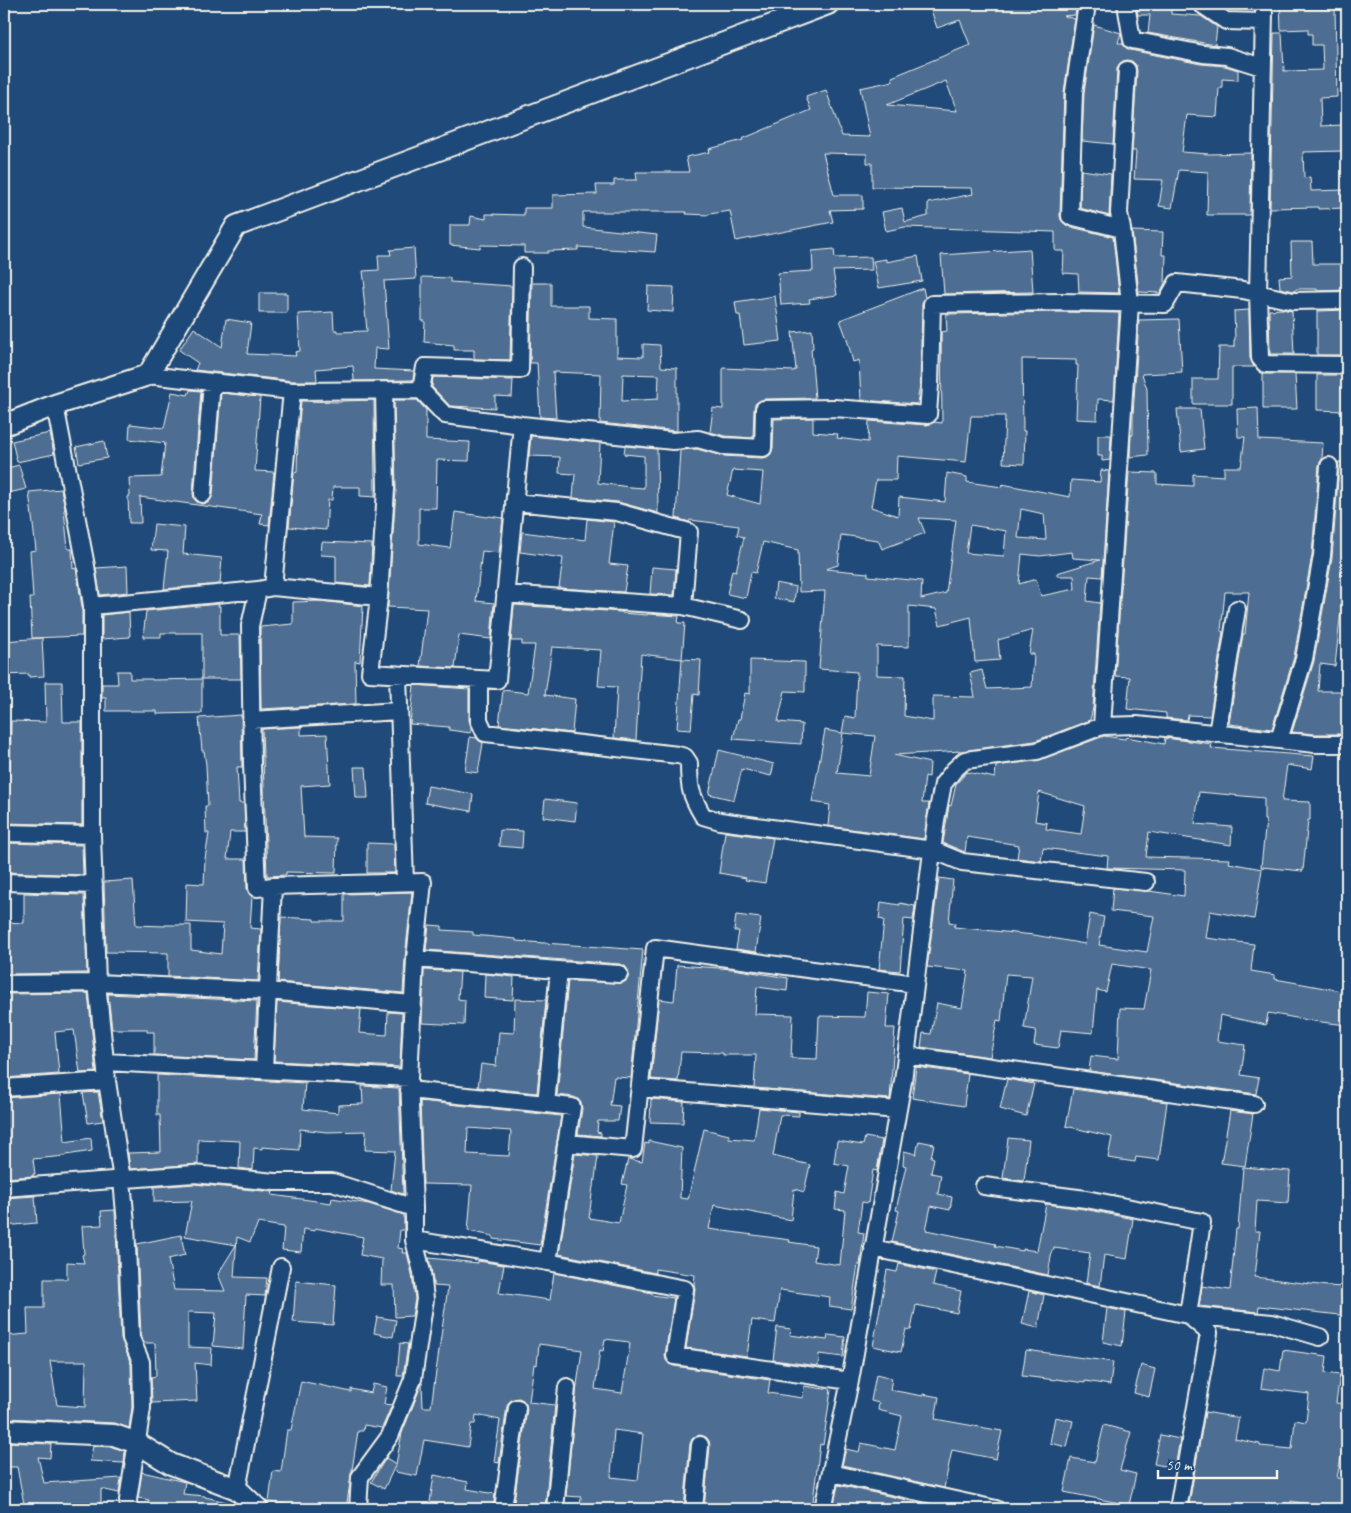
<svg xmlns="http://www.w3.org/2000/svg" width="1351" height="1513" viewBox="0 0 1351 1513" font-family="Caveat,sans-serif">
	<rect width="100%" height="100%" fill="#1f4a7a"/>
	<filter id="ink" filterUnits="userSpaceOnUse"><feTurbulence type="fractalNoise" baseFrequency=".02" numOctaves="2"/><feDisplacementMap in="SourceGraphic" scale="10" xChannelSelector="R" yChannelSelector="G"/><feConvolveMatrix kernelMatrix="1 2 1 2 8 2 1 2 1" color-interpolation-filters="sRGB"/></filter>
	<g filter="url(#ink)">
		<!-- building -->
		<path fill="#4d6e92" stroke="#f4f1e8" fill-rule="evenodd" d="M929 4H1077L1075 15 1064 16 1075 19 1064 92 1060 216 1061 220 1067 226 1113 237 1119 293 1079 292 1078 274 1063 273 1064 251H1055V232L905 227 886 231 882 212 902 208 905 222 928 216V203L973 194 972 188 872 187V163H867V154L823 153 834 195H863V209L830 210 833 222 736 241 730 211 709 214V215L686 214 687 212H583V227L657 235 655 252 578 247V250L548 251V253H524V246L481 245 480 248 450 245V225H470L471 216 486 219V214L524 215V208H553V195L597 194 596 185H614V180H637L636 172H689L686 157 710 152 709 149 743 140 742 139 811 110 806 97 826 90 842 136 870 137 860 88 893 81 892 77 970 45 960 20 937 28ZM946 81 957 111 887 105Z
			M1136 4H1171V14L1201 16 1217 27 1215 45 1148 33 1150 15H1138Z
			M1280 4H1305V9H1335L1337 97 1320 98 1321 126 1343 125 1344 151 1303 152 1304 178 1310 177 1311 191 1344 190V208L1318 209V207L1270 208 1274 33H1282L1284 71 1323 70 1322 45H1312V34H1308V29L1281 30Z
			M1094 25 1121 33 1118 43H1123L1125 47 1130 50 1201 64 1225 66 1238 70V80L1222 79V88H1219L1217 117 1187 115 1182 152 1209 154 1251 153 1250 215H1207L1208 172 1179 170 1172 208 1159 206 1163 180 1134 179 1136 151H1132L1137 71 1136 65 1132 61 1127 60 1123 61 1119 64 1117 69 1113 144 1082 141 1084 93Z
			M1081 170 1111 174 1109 216 1080 208Z
			M1132 231 1163 232 1162 255H1166L1165 283 1160 293 1139 292Z
			M1291 242H1312L1313 264H1347V290L1317 291V289H1297L1294 291 1280 288 1279 277 1292 276Z
			M414 248 416 279 384 281 389 349 375 348 374 369 414 371 413 380 354 381 353 366 316 369 317 381H293L195 370 198 363 179 350 194 328 222 347 226 319 251 323 247 354 296 356 295 352 300 351 298 314 333 312 334 330H337V332L367 331 363 288H365L363 271 379 270 378 255H391L390 250Z
			M834 249 835 258 871 257 872 270 833 271 837 295 809 299 810 303 781 305 778 273 813 271 812 251Z
			M1030 249 1033 292 944 294 941 255Z
			M918 256 922 281 879 288 873 261 886 259V262Z
			M422 277 450 278V282L512 286 510 360 474 359V350H454V345L424 342 425 321H422Z
			M532 283H551V306H589V318L617 319V356L643 357V344L660 345 661 367 677 368V431L600 423 601 374 553 372 556 418 540 417 537 363H530ZM623 374 659 375 658 399 622 401Z
			M648 286 674 287 673 312 647 310Z
			M923 288 925 298 922 304 920 384 917 404 861 400 859 360 853 362 847 339 840 320Z
			M259 293H287V313H259Z
			M775 296 781 341 744 345 740 315H737L735 302Z
			M1281 309 1292 311 1294 354H1270L1269 310Z
			M1249 310 1250 358 1254 367H1232V404H1193V379H1218L1219 347H1234V340H1235L1234 311Z
			M1347 310V355H1317V311Z
			M1060 312 1119 313 1114 400 1098 399 1097 420 1076 419 1078 365H1076V360L1022 359 1023 431H1025L1024 464 1003 463 1005 416H971L966 462 897 456 896 480H876L871 507 898 516 899 497 945 502 947 473 967 477V482L1002 487V484L1070 497 1071 480 1100 482 1101 470 1109 471 1102 577 1089 576 1087 601 1100 603 1093 708 1090 720 1035 741 962 751 894 755 930 763 929 777 925 776 922 803H929L924 839 828 826 830 805 812 802 825 730 842 733 845 716 855 718 857 672 819 669 825 591 799 592 798 550 763 542 756 573 751 572 746 598 727 594 732 570 736 571 744 537 737 535 739 526 690 520 689 522 676 518 680 450 697 449 722 456 762 458 767 457 771 454 773 448 774 419 813 418V432L838 434 837 438 868 442 869 421 927 425 934 422 942 423 941 332 947 331 946 314ZM733 470 763 472 760 504 727 495ZM1021 509 1044 514 1046 540 1018 538ZM919 518 956 520 946 593 921 599 922 581 868 576V573L826 569 838 565 841 535 878 540 882 549 925 533ZM970 525 1006 531 1004 556 966 553ZM1072 552 1073 558 1100 560 1057 573V576H1074L1075 589 1041 596 1036 579 1019 584 1022 554 1040 556ZM909 606 936 609 940 625 971 617 975 662 1000 660 998 640 1033 630 1029 654H1034L1032 687 987 689 982 670 970 673 975 697 933 696V721L904 716 905 676 877 675V646L909 647ZM843 733 875 736 869 776 837 773Z
			M1179 319 1182 372 1142 374 1147 389 1148 455 1130 457 1131 435H1133V415L1139 320Z
			M812 330 813 348 811 349 815 398 764 399 759 401 755 404 754 409 753 438 725 436 710 432 713 408 723 409V368L794 371V370H796L792 332Z
			M1263 374H1295L1297 409H1263Z
			M1317 375H1346L1344 411 1317 410Z
			M433 377 513 380 512 397 495 396V408L450 406 432 387Z
			M190 390 201 391 193 493 194 499 197 502 202 504 208 503 211 499 213 495 221 393 260 397 255 471 274 472 269 525 260 524 262 514 140 497 141 523H129L128 496H130L129 478 161 477 165 443 129 439 130 424 164 428 172 392 188 395Z
			M374 400 375 497 360 496V487H333L332 500H328L326 530 289 527 294 473 297 472 298 435 301 401 341 402V401Z
			M394 400H417L426 410V440L470 442 469 461 437 460 436 508H419V544L450 548 455 512 488 517 489 516 503 518 499 553 482 551 476 601 494 603 491 639 459 635 455 668 420 666 427 609 388 607 396 490Z
			M1258 408 1259 440 1323 443 1322 459 1319 465 1312 555 1294 657 1272 729 1229 724 1243 634H1245L1249 592H1225L1221 631 1223 632 1210 716 1188 715 1187 720 1166 718V713L1127 709 1130 677 1115 676 1129 472 1157 473V484L1193 486V474L1224 476V467H1241L1245 437H1238L1237 409Z
			M1177 409H1200L1204 449 1181 452Z
			M50 433 54 454 17 462 12 441Z
			M1098 435H1111L1110 460 1102 461V456H1098Z
			M531 436 600 443 598 483 630 487 644 488V456L624 454 625 446 657 449 658 513 618 502 573 498 575 474 559 473 560 457 529 456Z
			M104 441 107 458 79 463 76 447Z
			M1338 462H1347V538H1346L1343 563H1347V578L1340 619 1335 666 1320 664 1318 691H1347V734H1316L1292 732 1314 661 1332 558 1339 467Z
			M19 465 26 489 4 494V469Z
			M61 489 65 509 64 510 68 549H72L73 569 76 568 82 607V636L32 638 30 598H33L30 551 36 550 29 492Z
			M587 519 614 522 609 564 628 566 624 592 559 588 563 558 520 552 522 532 585 540Z
			M154 524 185 527 183 554 222 558 220 584 164 589 168 551 151 550Z
			M322 542 372 544 370 586 336 583V556L321 555Z
			M127 566 128 592 100 595 96 568Z
			M652 567 676 569 674 595 650 594Z
			M776 583 796 587 794 602 774 598Z
			M320 601 363 606 360 662 355 661 356 704 261 709 260 627 293 624V602Z
			M219 604 218 606H220V635H240L241 679H202V633H161V637H143L146 611Z
			M514 605 622 612V613L647 615 648 614 679 616 678 623H685L682 659 641 654 636 740 614 738 617 687 598 686 601 650 552 647 545 695 575 699 572 733 499 725 503 690 528 693 535 645H522V641H511Z
			M129 612 130 637 102 639V615Z
			M42 638 44 676 29 677V674L4 675V641Z
			M682 659 701 660 699 695 694 694 691 730 677 729Z
			M750 660 805 662V692L785 691 778 722 802 724 801 744 733 739 738 719H740L745 693 750 694Z
			M117 671H130V679H152V680L202 679V713L157 714V711H106V698H102V684H118Z
			M45 682H62L63 722H82V825L4 823V773H10L11 721 46 722Z
			M414 685 469 689V720L471 727V733L449 730V727L410 724Z
			M241 715 242 767H237L239 803H244L245 832H230L227 859H246L247 889 249 894 252 897 250 928 261 929 258 981 168 976V953L106 952 104 882 133 880 136 925 165 926V925H191V950L221 954 223 924 186 922 187 883 204 884 205 859 209 833H206L205 806H208L206 765 204 751H202L199 718Z
			M301 727V735L327 734 330 784 301 786 304 837 337 838 336 873 286 872V875L267 876 262 729Z
			M1104 736 1125 739 1126 737 1164 744 1165 738 1212 744 1211 748 1314 756 1312 769 1287 765 1282 801 1310 802V820H1308L1303 871 1261 867 1266 820H1264V798L1199 792 1195 824 1232 827 1231 845 1149 832 1146 857 1230 859 1229 863 1262 869 1254 919 1210 911 1206 938 1254 944 1251 971 1275 975V979L1347 992V1025L1313 1021 1268 1013 1266 1025 1220 1015 1217 1041 1245 1045 1241 1075 1259 1078 1256 1094 1089 1071 1091 1056 1118 1059 1120 1008 1144 1009 1151 970 1112 964 1106 992 1097 990 1093 1033 1061 1030 1058 1048 1034 1045 1036 1030 1024 1028 1032 976 1006 974 1001 1021 997 1020 990 1057 921 1047 923 1033 931 1034 937 1003 962 1008 968 971 927 967 939 878 953 880 949 922 955 923 954 927 1034 935 1085 944 1090 914 1104 917 1099 945 1147 952 1154 916 1111 911 1113 888 1149 891 1184 896 1185 870 1107 868 1108 856 1043 848 1041 861 1017 858 1019 845 967 837 965 852 943 843 949 805 951 806 956 784 967 772 995 778 996 766 1040 760ZM1039 792 1085 806 1081 834 1046 829 1047 823 1035 821Z
			M470 737 477 738 483 743 478 773 465 771Z
			M719 750 774 764 771 776 742 769 734 800 709 794Z
			M354 767H366L368 798H356Z
			M428 786 473 794 471 811 425 803Z
			M545 799 577 803 575 821 543 817Z
			M500 830 523 831 522 848 499 846Z
			M725 832 773 838 765 883 745 880 746 878 719 873Z
			M7 843 82 845 83 875 6 872Z
			M367 843 394 844 395 873H367Z
			M412 892 405 958 403 993 278 982 281 917 314 919V921H344V894Z
			M24 893 84 895 87 973 4 974V922L24 923Z
			M881 902 900 905V903L915 906 913 920 904 919 900 971 879 969 884 920 879 919Z
			M736 915 761 918 756 952 736 949 739 931H734Z
			M429 925 442 926V930L473 932V935L516 939V941L643 950 631 1078 614 1077 610 1105 620 1106 618 1121H598L597 1132 601 1133V1136L578 1134 582 1109 581 1103 578 1099 574 1097 557 1095 568 981 623 983 627 980 629 975 628 970 625 966 620 964 426 950Z
			M677 965 733 969 788 978 787 991 757 987 755 1014 793 1015 791 1058 817 1059 819 1016 865 1017 867 992 889 994 886 1028H895L890 1099 754 1088 756 1055H723V1053L681 1052 678 1081 651 1079 659 999 674 1001Z
			M424 970 460 972 458 999 465 1000 464 1025 422 1023Z
			M485 974 514 977 513 1000 484 998Z
			M88 993 96 1072 80 1073 74 1030 55 1032 59 1074 4 1078V994Z
			M108 994 257 1001 254 1060 154 1055V1032H147V1029H112Z
			M515 999 546 1000 537 1093 478 1087 481 1064 496 1066 499 1032 514 1033Z
			M277 1002 361 1009 359 1033 387 1035 388 1012 402 1013 400 1067 274 1061Z
			M916 1067 968 1074 964 1106 912 1098Z
			M157 1075 305 1083 303 1109 338 1113V1105L363 1104 362 1086 399 1088 403 1194 391 1190 395 1151 365 1150 366 1131 327 1132 300 1129 299 1150 262 1147V1149L254 1148 253 1170 239 1168 240 1141 198 1139V1164L130 1169 128 1153 161 1152 160 1115H157Z
			M1007 1079 1034 1084 1026 1116 1000 1109Z
			M1073 1089 1167 1102 1159 1160 1136 1157 1135 1162 1108 1158 1112 1137 1066 1126Z
			M98 1092 103 1121 88 1123 83 1093Z
			M61 1094 65 1142 91 1138 92 1151 66 1155V1156L33 1159 35 1174H33V1176L4 1178V1098Z
			M651 1099 684 1102 683 1123 650 1122Z
			M420 1101 561 1116 540 1245 493 1239V1236L468 1231 472 1185 423 1184ZM468 1128 511 1131 509 1156 467 1154Z
			M759 1108 799 1112V1116L780 1115 773 1156 810 1165 804 1192 794 1189 791 1220 714 1205 709 1229 790 1240 789 1242 816 1246 814 1261 840 1265 845 1210 835 1209 837 1192 844 1194 849 1166 834 1163 837 1141 863 1145 865 1137 882 1140 877 1171 873 1170 868 1203 862 1202 858 1232 864 1233 860 1265H858L851 1309 829 1306 830 1297 780 1290 775 1323 752 1320 747 1356 686 1348 695 1290 694 1284 695 1275 655 1269V1273L559 1254 575 1154 598 1156 594 1186H593L589 1218 619 1223 627 1185 622 1184 628 1159 642 1162 645 1143 649 1144V1141L682 1148 680 1198 688 1199 704 1129 729 1135V1138L754 1140Z
			M1230 1111 1253 1114 1245 1166 1221 1163Z
			M1008 1138 1029 1140 1024 1181 1003 1178Z
			M919 1141 934 1144 931 1157 934 1158 931 1173 941 1175 938 1194 952 1197 950 1210 931 1206 926 1230 996 1244 995 1246 1023 1251V1249L1037 1251 1046 1204 1084 1209 1133 1219 1127 1259 1104 1255 1100 1286 1086 1283 1090 1253 1054 1248V1250H1052L1048 1275 892 1242 899 1211 896 1210 906 1166 903 1165 904 1151 916 1154Z
			M1243 1167 1290 1171 1288 1203 1257 1201 1255 1231H1260L1255 1277 1327 1286 1343 1287 1340 1315 1259 1306 1258 1312 1199 1306 1202 1286 1230 1290 1236 1229H1238Z
			M194 1184 273 1192 272 1195 331 1203 332 1198 369 1204 404 1215V1230H400L398 1248 403 1249 402 1253H407L412 1274 415 1299 412 1316 395 1317 394 1285H381L382 1259 360 1255 363 1237 315 1228V1231L303 1229 301 1252 282 1250 284 1227 258 1223 250 1242 237 1237 234 1277 267 1278 265 1296 246 1295 243 1349 213 1346 216 1313 188 1312V1347L212 1348 211 1365 195 1363 197 1401 152 1403 151 1377 156 1376 155 1343H144L141 1336 137 1244 181 1235 185 1255 168 1259 174 1290 225 1291 218 1274 236 1245 185 1236 192 1201 154 1202V1187Z
			M35 1196 37 1223 4 1226V1198Z
			M115 1210 121 1338 131 1364 132 1407 129 1428 115 1423 4 1418V1336L28 1334 27 1308H44V1279H67V1262L84 1263 82 1255 84 1254 82 1226 102 1225 101 1211ZM50 1361H86L85 1407 57 1405Z
			M429 1258 478 1263V1261L504 1265 499 1293 550 1300 554 1273 652 1293V1295L674 1298 665 1355 666 1360 669 1364 674 1366 770 1380 768 1393 803 1398 804 1386 831 1390 823 1445 820 1444 812 1509H704L710 1446 709 1441 706 1437 700 1435 696 1436 692 1439 690 1444 684 1509H613L580 1506 581 1497 566 1496 577 1385 582 1350 539 1344 537 1365 534 1364 529 1402 555 1405 545 1509H513L527 1409 526 1404 523 1400 519 1398 513 1399 509 1402 507 1406 499 1463 494 1462 500 1420 476 1415 475 1424H471L468 1447 424 1440 417 1476 395 1472 396 1464 384 1489 371 1482 386 1458 396 1464 402 1433 422 1383 423 1407H431L448 1287 434 1286ZM605 1339 629 1342V1344H630L622 1393 595 1389 600 1350 603 1351ZM614 1430 643 1434 638 1480 611 1477Z
			M899 1264 936 1272 933 1285 961 1291 957 1313 916 1305 911 1330 906 1329 901 1352 873 1346 887 1270 897 1272Z
			M296 1281 336 1285 333 1325 293 1322Z
			M1029 1291 1044 1295 1038 1328 1022 1324Z
			M1107 1308 1126 1312 1122 1346 1103 1342Z
			M377 1317 396 1320 393 1337 374 1333Z
			M777 1327 791 1329 790 1335 827 1340 828 1335 845 1337 843 1357 819 1354 818 1366 773 1360Z
			M400 1343 408 1344 403 1376H397Z
			M1026 1350 1113 1362 1110 1385 1085 1381V1383L1056 1379V1380L1022 1376Z
			M1283 1350 1327 1356 1325 1373 1340 1375 1336 1403 1346 1404 1343 1425 1347 1426V1428L1345 1452H1342L1337 1478 1347 1479V1509H1331L1291 1501 1290 1509H1227L1189 1504 1205 1412 1239 1418 1235 1439 1260 1444V1446L1292 1449 1295 1420 1306 1422 1309 1394 1261 1388 1264 1368 1280 1371Z
			M1141 1365 1155 1369 1149 1397 1134 1393Z
			M876 1374 892 1378 890 1390 923 1396V1394L939 1397 935 1419 1002 1431 996 1459 952 1450 944 1488 842 1465 846 1449 859 1452 861 1443 895 1450 902 1416 878 1410 879 1403 871 1401Z
			M301 1381 351 1392V1389L371 1393 373 1384 387 1387 384 1404 392 1405 382 1428 364 1425 363 1431H358L346 1509H324L269 1502 273 1471 281 1472 287 1430H291Z
			M1055 1417 1073 1421 1067 1447 1050 1443Z
			M1104 1425 1131 1432 1120 1470 1136 1474 1129 1505 1064 1492 1071 1458 1095 1462Z
			M1160 1435 1180 1439 1175 1468 1154 1464Z
			M4 1442 51 1444 50 1458 38 1457 44 1483 121 1478 119 1493 101 1489V1509H25L17 1467H4Z
			M93 1446 112 1447 125 1451 124 1463 90 1461Z
			M142 1472 185 1482 183 1494 205 1496V1497L235 1504 236 1509H172L148 1503 149 1500 138 1498Z
			M434 1475 468 1482 467 1489 495 1494 493 1509H429Z
			M838 1485 940 1507V1509H833Z"/>
		<g fill="none" stroke-linecap="round" stroke-linejoin="round">
			<!-- minor casing -->
			<g stroke="#f4f1e8" stroke-width="20">
				<path id="minor" d="M1087 4 1074 92 1070 216 1122 229
					M1126 4 1132 40 1203 54 1227 56 1262 67
					M1201 4 1226 21 1263 22
					M1264 13 1258 293 1260 358 1265 364 1347 365
					M148 375 292 391 421 390 445 415 522 425 673 441 698 439 723 446 763 448 764 409 834 408 928 415 930 385 932 304 1060 302 1165 304 1177 283 1243 290 1293 301 1347 300
					M421 390 425 367 520 370 522 267
					M384 391 386 489 379 597 370 673 497 680 522 425
					M55 405 86 566 92 606V835L97 983 107 1081 122 1180 126 1224 131 1338 141 1362 142 1408 128 1500 129 1509
					M203 494 212 382
					M514 502 617 512 689 532 683 606 742 620
					M273 587 379 597
					M505 594 683 606
					M92 606 258 590
					M398 675 405 882
					M479 679V720L485 733 678 755 685 757 689 763C689 787 690 794 703 816L720 821 933 850 962 862 1146 882
					M251 720 399 711
					M1102 726 1130 303 1122 229 1119 213 1127 70
					M1217 734 1237 609
					M1279 740 1304 659 1322 556 1329 466
					M4 833 92 835
					M4 882 94 885
					M273 886 257 888 252 764 250 626 258 590 273 587 292 391
					M415 959 559 970 546 1104 572 1107 548 1262
					M559 970 619 974
					M4 984 97 983 268 991 412 1004
					M906 1055 1254 1104
					M105 1062 409 1078
					M264 1070 273 886 423 882 415 959 409 1078 414 1208V1240L422 1272 425 1299 413 1379 390 1436 360 1477 358 1509
					M4 1088 107 1081
					M640 1088 898 1110
					M409 1090 546 1104
					M566 1143 633 1149 655 948 915 984
					M984 1186 1086 1199 1202 1222 1188 1315 1209 1333 1178 1509
					M4 1188 194 1174 275 1182H332L414 1208
					M414 1240 548 1262 685 1289 675 1356 850 1381
					M873 1248 1188 1315 1272 1323 1320 1337
					M831 1473 996 1509
					M237 1489 281 1267
					M503 1509 517 1408
					M555 1509 567 1387
					M694 1509 700 1445
					M823 1509 850 1381 903 1081 936 820 943 784 954 770 965 760 1037 751 1102 726 1137 725 1315 744H1347"/>
			</g>
			<!-- tertiary casing -->
			<g stroke="#f4f1e8" stroke-width="24">
				<path id="tertiary" d="M4 425 55 405 148 375 236 226 828 4
					M4 1430 114 1435 137 1443 171 1464 237 1489 258 1509"/>
			</g>
			<!-- minor -->
			<use href="#minor" stroke="#1f4a7a" stroke-width="16"/>
			<!-- tertiary -->
			<use href="#tertiary" stroke="#1f4a7a" stroke-width="20"/>
		</g>
	</g>
	<!-- margin -->
	<rect width="1351" height="1513" fill="none" stroke="#1f4a7a" stroke-width="20"/>
	<rect x="10" y="10" width="1331" height="1493" fill="none" stroke="#f4f1e8" stroke-width="2" filter="url(#ink)"/>
	<!-- scale -->
	<path d="M1158 1470v8h119v-8" fill="none" stroke="#f4f1e8" stroke-width="2.5"/>
	<text x="1166" y="1470" font-size="15" fill="#f4f1e8" stroke="#1f4a7a" stroke-width="4" paint-order="stroke">50 m</text>
</svg>
